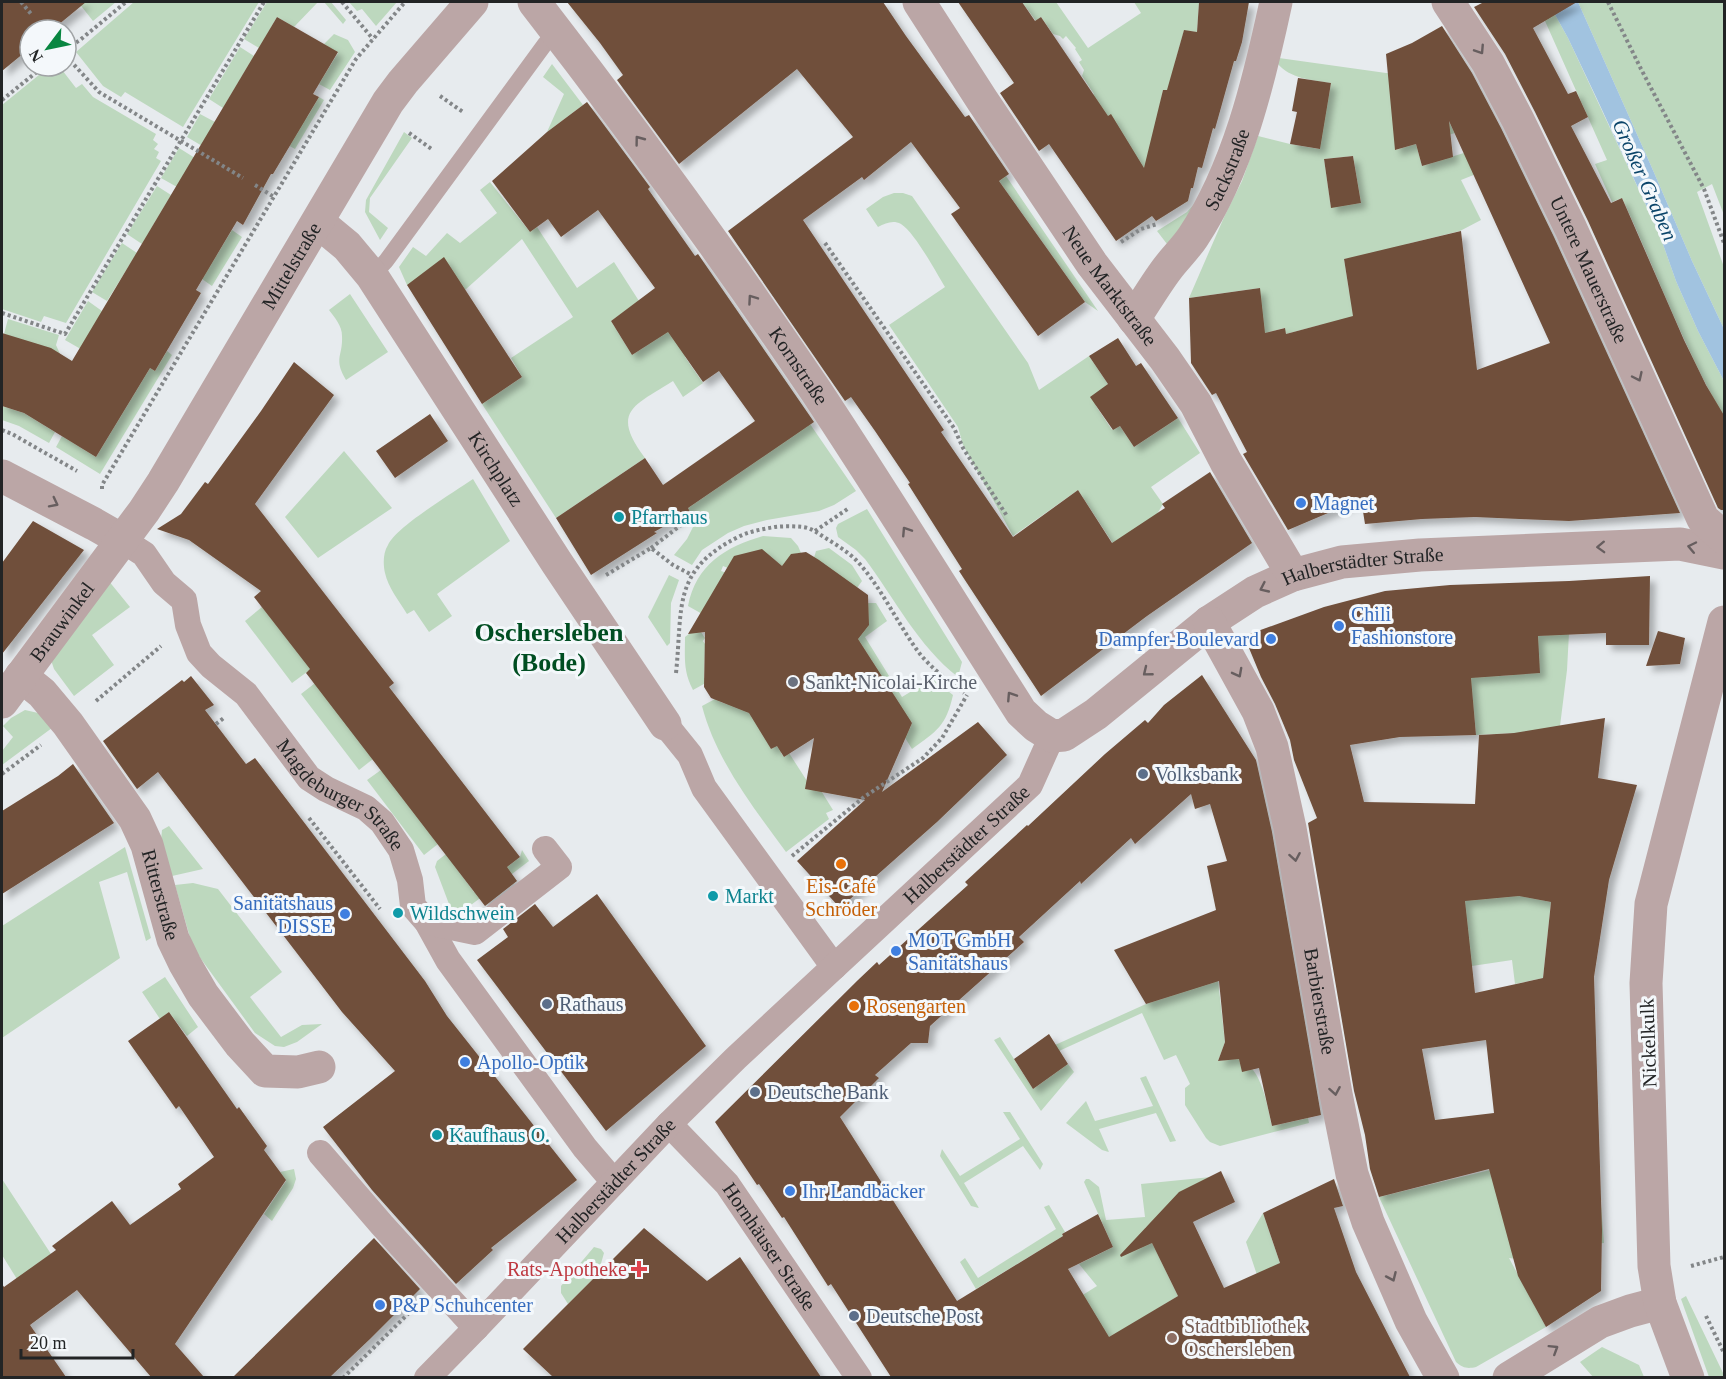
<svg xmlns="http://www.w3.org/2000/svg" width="1726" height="1379" viewBox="0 0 1726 1379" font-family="'Times New Roman',serif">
	<defs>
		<filter id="shadow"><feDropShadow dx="5.5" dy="5.5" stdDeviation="3" flood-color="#0004"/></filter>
	</defs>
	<rect width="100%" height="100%" fill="#e7ebee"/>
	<!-- green -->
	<path fill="#bdd8be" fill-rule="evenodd" d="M78 2H116L93 21Z
		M134 2H259L183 127 125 92 121 97 103 86 76 52Z
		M267 2H318L294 27 277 17 259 48 244 39Z
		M324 2H331L346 20 343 24Z
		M349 2H397L376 26 362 9 357 11Z
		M1022 2H1056L1088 48 1141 13 1134 2H1199L1197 32 1184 31 1176 59 1169 91 1163 90 1146 172 1087 99 1094 94 1082 76 1084 70 1079 62 1082 60 1075 49 1076 48 1066 36 1063 39 1060 36 1053 34 1041 17 1036 21Z
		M1534 2H1548L1568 38 1659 233 1676 281 1698 331 1724 381V417C1683 347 1656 271 1622 198L1612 202 1595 164 1607 160 1545 21Z
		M1578 2H1724V215L1712 184 1697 192 1724 267V329L1692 261 1652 168Z
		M334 34 348 40 355 52 330 90 319 84 338 53 324 44Z
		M240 47 254 56 223 108 209 99Z
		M1279 58 1386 73 1409 74 1447 118 1455 133 1425 142 1421 130 1395 150 1416 144 1422 166 1467 152 1476 174 1461 180 1481 220 1460 231 1407 244 1417 308 1326 346 1320 325 1286 334 1284 328 1259 335 1260 288 1189 298 1225 215 1242 181 1258 136 1290 144 1319 149 1331 83C1312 80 1290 79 1277 63ZM1353 156 1361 203 1331 207 1324 159ZM1360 257 1365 289 1349 291 1344 259Z
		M552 64 583 105 547 132 564 94 543 77Z
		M50 66H59L76 88 82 84 93 97 156 134 153 140 158 144 154 149 159 152 156 158 161 161 66 323 44 316 41 322 2 309V105Z
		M319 97 324 100 295 149 284 143 308 116Z
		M200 114 215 122 246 172 187 137Z
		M404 132 412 138 370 198 369 212 388 228 380 240 365 212 366 200Z
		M179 148 238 185 177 187 161 178Z
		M1006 176 1098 311 1085 302 999 181Z
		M490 182 530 232 537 227 577 288 614 262 639 301 611 321 632 355 685 320 703 346 685 357 703 383 683 397 673 381C634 406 610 411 645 458L556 518 482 404 522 377 511 358 573 317 522 239 465 290 407 285 399 267 413 247 426 256 447 233 460 243 497 213 480 190Z
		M157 186 171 195 142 244 127 234Z
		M894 193H903L912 196 1028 363 1039 390 1089 356 1108 384 1096 406 1112 430 1120 426 1134 447 1178 418 1200 453 1151 487 1163 504 1127 565 1078 490 1013 536 963 445 958 427 889 325 945 287C936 272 915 233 901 224 893 220 886 223 878 227L866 209 883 197Z
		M1196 202 1198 209 1167 244 1157 231 1187 212Z
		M232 230 242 237 212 286 202 279Z
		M122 243 137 253 107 301 92 292Z
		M350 294 388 352 346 380C333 358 343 357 342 336 342 326 335 318 329 310Z
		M88 301 102 311 98 359 65 340Z
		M8 319 59 335 56 345 60 354 4 334Z
		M167 351 172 355 100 474 56 447 62 436 96 457 150 368 155 371Z
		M2 406 24 413 55 432 49 443 19 426 2 420Z
		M810 424 856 491 834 505 819 511 767 520 744 526 728 533 702 550 692 565 674 555 687 539 694 525 688 508Z
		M344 451 392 508 318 558 285 517Z
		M473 479 510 541 437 594 452 616 429 632 414 610 407 614C399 601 388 587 385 573 383 564 383 553 388 545 397 526 453 493 473 479Z
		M867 509 962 662 958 677C918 646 895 599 865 559L856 550 838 537 836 528 838 524Z
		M763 536 791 538 798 546 801 553H797L785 576 730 569 723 566 721 571 727 573 704 615 688 606C696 565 725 547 763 536Z
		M829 548 852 565 862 581 857 588 813 561 816 551Z
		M669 575 679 580 671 603 670 643 667 646 648 617Z
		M108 580 130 607 92 635 114 665 74 696 54 669 51 660Z
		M867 603H876L887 621 865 637 902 697 925 683 934 680 953 695C946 726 937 731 912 749L899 728 902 726 910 728 912 722 901 720 885 693 891 689 888 685 882 688 872 661 853 633Z
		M262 607 311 669 292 683 245 621Z
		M701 632 705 638 703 641 705 644 704 678 711 680 693 690C683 671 685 658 685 637L690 633Z
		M1569 633 1567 670 1559 734 1514 733 1476 735 1468 652 1497 665 1501 676 1511 675 1538 636Z
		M319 680 373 759 359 770 301 694Z
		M715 699 723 703 749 707 771 749 782 742 781 753 784 757 789 753 807 781H815L833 810 826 813 829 819 786 852C753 807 716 760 702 706Z
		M25 710 47 715 56 725 2 765V751L13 737 3 726 11 718Z
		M381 770 438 844 424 855 367 780Z
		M169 826 203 869 172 876 161 840 162 830Z
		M125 847 151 938 146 941 127 872 99 882 120 958 2 1038V926Z
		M522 850 529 861 463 911 453 909 449 904 435 867 437 861 446 854 474 892 520 857Z
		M193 883 218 889 282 972 250 997 281 1037 302 1025 322 1024 297 1042 284 1047 275 1046 255 1033 193 948 175 885Z
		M1512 894 1551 902 1543 978 1515 984 1512 960 1472 966 1456 899Z
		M165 977 198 1027 187 1036 169 1012 160 1019 142 992Z
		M1218 980 1225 1042 1218 1061C1225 1060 1235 1057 1241 1060 1262 1069 1267 1105 1272 1126L1308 1118 1309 1123 1220 1146 1210 1142 1206 1138 1185 1105V1088L1190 1084 1176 1055 1164 1060 1142 1013 1059 1051 1055 1045 1146 1004Z
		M1000 1037 1033 1089 1068 1064 1074 1072 1041 1111 994 1040Z
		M1146 1076 1176 1141 1170 1142 1156 1113 1099 1129 1109 1152 1102 1150 1066 1123 1086 1101 1095 1121 1153 1106 1140 1078Z
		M1003 1112H1010L1043 1164 1040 1170 1023 1146 964 1183 979 1208 971 1206 940 1156 942 1149 960 1176 1020 1139Z
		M294 1169 296 1179 293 1188 272 1221 264 1214 286 1181 280 1172Z
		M1490 1170 1601 1205 1604 1243 1566 1247 1549 1263 1509 1258 1546 1327 1476 1367C1467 1369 1463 1368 1456 1362L1379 1197Z
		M1211 1177 1145 1228 1178 1296 1098 1345 1070 1303 1097 1286 1079 1264 1113 1247 1084 1182 1086 1179H1089L1099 1187 1106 1220 1145 1217 1141 1184Z
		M2 1179 51 1254 31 1268 46 1285 27 1327 2 1349V1322L7 1308 20 1284 2 1255Z
		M1049 1205 1065 1232 1062 1234 1063 1236 976 1289 960 1262 965 1258 978 1278 1056 1229 1044 1207Z
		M1263 1213 1283 1272 1259 1281 1246 1242Z
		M594 1247 601 1249 604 1253 598 1274 568 1304 561 1293V1286Z
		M1686 1296 1724 1375V1377H1709L1681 1299Z
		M1602 1347 1639 1365 1644 1377H1593L1580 1362Z"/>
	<!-- water -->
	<path fill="#a1c3e0" d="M1548 2H1578L1652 168 1692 261 1724 329V381L1698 331 1676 281 1659 233 1597 99 1568 38Z"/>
	<!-- building -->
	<path fill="#704f3b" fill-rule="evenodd" filter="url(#shadow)" d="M2 2H86L52 30H30V48L2 71Z
		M567 2H883L906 36 965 117 969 115 1009 174 999 181 1085 302 1038 336 951 214 960 208 911 142 864 180 862 177 803 220 944 430 941 432 1013 537 1078 490 1112 543 1165 508 1162 504 1210 472 1252 543 1147 616 1041 696 959 571 962 569 908 484 910 483 875 431 851 397 845 401 728 231 853 137 797 69 679 164 617 80 623 75 600 43Z
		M958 2H1022L1035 21 1041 17 1108 116 1111 114 1144 168 1163 90H1167L1184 30 1197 32 1199 2H1249L1242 42 1236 61H1234L1215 129 1213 128 1202 168 1198 167 1193 188H1191L1188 201 1156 221 1152 216 1116 241 1049 144 1039 151 1000 93 1014 83Z
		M1484 2H1577L1533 28 1568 94 1576 91 1588 117 1571 126 1611 203 1622 198 1684 340 1706 385 1725 417V510H1721L1718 508 1588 221 1535 112 1505 54 1474 7Z
		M277 17 338 52 313 94 319 97 273 174H271L243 225 237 221 196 290 201 293 155 371 150 368 96 457 24 413 2 406V333L51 348 72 361Z
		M1442 26 1472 73 1501 128 1554 237 1680 513 1569 521 1475 517 1422 519 1365 524 1361 499 1288 530 1243 454 1247 452 1216 393 1212 395 1191 363 1189 298 1260 288 1265 333 1285 328 1286 334 1353 316 1344 259 1461 231 1477 370 1550 343 1449 121 1453 157 1422 166 1416 144 1395 150 1386 54 1412 43Z
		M1298 78 1331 83 1320 149 1290 144 1297 112 1292 111Z
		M587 102 650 187 648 189 695 256 698 254 814 422 688 508 690 512 654 532 657 533 591 575 556 518 645 458 663 485 755 421 719 371 703 382 668 332 632 355 611 321 655 288 598 210 561 237 548 219 530 232 492 181 547 132Z
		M1353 156 1361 203 1331 208 1324 159Z
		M444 257 522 377 482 404 407 285Z
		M1118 338 1136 366 1141 363 1178 418 1134 447 1120 426 1113 430 1090 397 1108 384 1089 356Z
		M294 362 334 395 255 504 394 683 389 687 520 857 507 867 517 881 485 906 306 673 310 669 254 597 261 591 189 540 157 529 181 514 205 482 208 484 261 411Z
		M430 414 448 441 395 478 376 451Z
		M33 521 84 550 2 654V563Z
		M762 549 782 566 791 554 806 552 819 560 868 595 869 625 858 639 912 723 882 792 978 722 1007 755 937 822 840 908 797 861 865 800 805 789 814 738 784 757 777 746 771 749 749 713 711 698 704 687 705 632 688 634 734 556Z
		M1650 576 1649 645H1606V633L1538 636 1540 673 1471 678 1476 735 1400 737 1350 745 1364 802 1475 804 1479 735 1514 733 1605 718 1598 778 1637 785 1609 880 1594 977 1602 1230 1601 1291 1546 1327 1518 1276 1489 1169 1379 1197 1370 1169 1365 1135 1354 1091 1308 823 1317 818 1294 760 1290 740 1275 704 1261 677 1244 636 1324 607 1385 591 1450 585 1569 581ZM1519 896 1551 902 1543 978 1475 993 1465 901ZM1486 1040 1494 1113 1435 1120 1422 1049Z
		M1658 631 1685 638 1680 664 1646 666Z
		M1202 675 1256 760 1272 832 1321 1115 1272 1126 1259 1068 1242 1072 1239 1059 1218 1061 1225 1042 1219 981 1146 1004 1114 950 1216 910 1207 866 1227 861 1210 804 1195 809 1191 794 1135 844 1131 838 1081 884 1080 881 1019 937 1024 942 930 1026 928 1043H911L875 1075 879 1078 840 1117 957 1301 1063 1236 1062 1234 1098 1214 1113 1247 1068 1269 1109 1337 1178 1296 1152 1243 1121 1257 1120 1255 1179 1192 1221 1171 1235 1202 1193 1222 1224 1288 1280 1263 1263 1213 1334 1179 1343 1206 1334 1208 1356 1272 1410 1377H891L831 1284 828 1286 784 1217 782 1218 759 1184 757 1185 715 1122 858 980 877 962 879 965 968 885 965 882 1027 825 1028 826 1105 754 1145 720 1148 723 1164 705Z
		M191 676 214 705 205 710 246 764 255 758 425 981 447 1016 577 1180 491 1248 493 1250 456 1284 372 1190 323 1127 395 1071 342 1012 158 772 137 789 103 741 182 680 184 682Z
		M73 764 114 823 2 894V811L58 776Z
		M597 894 706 1046 606 1131 477 960 508 937 503 929 535 904 553 927Z
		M169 1012 237 1109 239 1107 267 1146 264 1150 286 1180 175 1344 204 1377H151L77 1290 30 1325 66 1377H2V1284L4 1287 56 1250 52 1246 112 1201 130 1225 181 1189 178 1184 214 1157 179 1106 176 1109 128 1041Z
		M1049 1034 1068 1064 1033 1089 1014 1059Z
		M644 1228 707 1281 740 1257 821 1377H553L523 1349Z
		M374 1238 420 1289 370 1339 330 1377H233Z"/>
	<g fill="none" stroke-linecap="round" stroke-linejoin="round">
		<!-- path -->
		<path stroke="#838688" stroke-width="4" stroke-dasharray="3 3" stroke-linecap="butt" d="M21 2 32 15
			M342 2 373 39
			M1608 2 1641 69 1704 189 1724 243
			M41 27 44 30
			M66 49 80 40 126 2
			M66 56 99 92 243 178
			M440 96 463 112
			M2 100 44 66
			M409 133 433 150
			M255 185 274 197
			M1121 242 1141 229 1157 224
			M825 243 954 428 963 448 1007 516
			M2 313 65 334 264 2
			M2 430 12 434 77 471
			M102 489V485L356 59 405 2
			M815 531 849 508
			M651 548 681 525
			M606 575 651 548 673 565 692 575
			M676 673C683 607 671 570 740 536 751 531 763 529 775 527 784 526 794 526 803 527 812 528 819 534 827 539 837 545 848 552 856 560 881 586 898 625 920 654 932 669 949 681 964 693
			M96 701 161 646
			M216 724 225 717
			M2 774 41 745
			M309 818 380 909
			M792 856 864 797 923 758 942 738 967 695
			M1691 1266 1724 1257
			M1706 1316 1724 1353
			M343 1378 415 1307"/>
		<!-- service -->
		<path stroke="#bba6a6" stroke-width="16" d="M372 276 386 261 545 44 557 30"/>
		<!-- pedestrian -->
		<g stroke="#bba6a6" stroke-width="26">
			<path id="s1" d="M122 540 144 554 164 583 184 600 188 625 199 653 211 666 246 694 309 778 326 789 366 808 382 822 401 850 410 880 413 906 427 922 448 960 585 1148 614 1182"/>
			<path d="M665 724 690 755 704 788 834 967"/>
			<path d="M427 922 475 932 559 867 545 849"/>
			<path id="s2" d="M669 1124 727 1184 859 1378"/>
			<path d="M320 1153 382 1225 476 1328"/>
			<path id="s3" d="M427 1378 476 1328 669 1124 736 1058 1030 785 1052 736"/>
		</g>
		<!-- minor -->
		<g stroke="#bba6a6" stroke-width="33">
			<path id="s4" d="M534 2C632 128 726 258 816 391 886 497 953 605 1021 712L1036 726 1052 736 1064 735 1096 714 1209 622 1255 592 1293 575 1342 562 1420 555 1680 544 1724 553"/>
			<path id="s5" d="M919 2 982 100 1092 264 1165 359 1196 404 1226 462 1293 575"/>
			<path id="s6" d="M1448 2 1488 63 1518 120 1571 229 1703 519 1724 538"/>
			<path id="s7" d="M318 222 347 246 372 276 557 563 665 724"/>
			<path id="s8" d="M1134 319C1145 302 1155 285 1167 269 1175 258 1185 249 1193 237 1238 169 1259 81 1276 2"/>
			<path d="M2 476 94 524 122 540"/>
			<path id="s9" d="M1209 622 1258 711 1272 747 1290 828 1336 1094 1352 1174 1368 1222 1411 1321 1443 1378"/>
			<path id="s10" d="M21 676 42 693 68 724 135 819 147 845 173 939 185 964 203 995 240 1044 265 1071 298 1072 319 1067"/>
			<path id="s11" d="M2 702 144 511 163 482 388 102 403 82 472 2"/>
			<path d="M1509 1378 1600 1322 1630 1311 1660 1303"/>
			<path d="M1688 1378 1660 1303 1654 1266 1646 983 1651 904 1724 622"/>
		</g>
	</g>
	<!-- one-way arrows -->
	<defs><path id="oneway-chevron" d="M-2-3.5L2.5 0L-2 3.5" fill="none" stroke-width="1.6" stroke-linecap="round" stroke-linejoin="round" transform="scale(1.5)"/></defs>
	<g stroke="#675e5f">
		<use href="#oneway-chevron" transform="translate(1480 50) rotate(57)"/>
		<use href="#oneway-chevron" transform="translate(639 140) rotate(-127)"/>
		<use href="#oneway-chevron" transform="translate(752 299) rotate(-125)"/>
		<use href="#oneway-chevron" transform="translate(1638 377) rotate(65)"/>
		<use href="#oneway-chevron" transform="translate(54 503) rotate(27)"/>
		<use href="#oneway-chevron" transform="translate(906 531) rotate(-123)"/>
		<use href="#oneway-chevron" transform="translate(1601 547) rotate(178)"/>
		<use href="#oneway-chevron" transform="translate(1692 547) rotate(-168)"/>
		<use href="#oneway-chevron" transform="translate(1264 588) rotate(155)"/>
		<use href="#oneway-chevron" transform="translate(1147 672) rotate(141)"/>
		<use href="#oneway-chevron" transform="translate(1238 673) rotate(62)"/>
		<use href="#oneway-chevron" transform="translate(1011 696) rotate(-123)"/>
		<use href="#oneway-chevron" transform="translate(1295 857) rotate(80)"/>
		<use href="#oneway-chevron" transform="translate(1335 1091) rotate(80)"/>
		<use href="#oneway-chevron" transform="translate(1392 1277) rotate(66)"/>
		<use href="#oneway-chevron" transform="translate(1554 1349) rotate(-32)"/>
	</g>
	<!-- markers -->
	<g fill="#3f7fe0" stroke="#f4f8fb" stroke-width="2">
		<circle cx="1301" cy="503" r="6"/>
		<circle cx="1339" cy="626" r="6"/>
		<circle cx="1271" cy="639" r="6"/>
		<circle cx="345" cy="914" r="6"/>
		<circle cx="896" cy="951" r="6"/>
		<circle cx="465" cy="1062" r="6"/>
		<circle cx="790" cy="1191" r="6"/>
		<circle cx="380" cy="1305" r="6"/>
	</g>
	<g fill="#0f9aa8" stroke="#f4f8fb" stroke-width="2">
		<circle cx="619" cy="517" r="6"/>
		<circle cx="713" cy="896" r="6"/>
		<circle cx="398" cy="913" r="6"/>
		<circle cx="437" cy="1135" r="6"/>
	</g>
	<circle fill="#6b7280" stroke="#f4f8fb" stroke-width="2" cx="793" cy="682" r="6"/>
	<g fill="#5c6f8a" stroke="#f4f8fb" stroke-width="2">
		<circle cx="1143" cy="774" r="6"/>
		<circle cx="547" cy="1004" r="6"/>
		<circle cx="755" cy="1092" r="6"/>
		<circle cx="854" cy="1316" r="6"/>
	</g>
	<g fill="#e8710a" stroke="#f4f8fb" stroke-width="2">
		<circle cx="841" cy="864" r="6"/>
		<circle cx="854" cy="1006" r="6"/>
	</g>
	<path fill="#e0444e" stroke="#f4f8fb" stroke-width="2" d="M636 1260h6v6h6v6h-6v6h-6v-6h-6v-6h6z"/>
	<circle fill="#8d6e63" stroke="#f4f8fb" stroke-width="2" cx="1172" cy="1338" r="6"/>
	<g text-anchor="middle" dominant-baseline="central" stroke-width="6" stroke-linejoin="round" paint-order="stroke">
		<!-- street labels -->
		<g font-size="20" fill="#222425" stroke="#f4f8fb">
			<text stroke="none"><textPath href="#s8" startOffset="177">Sackstraße</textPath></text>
			<text stroke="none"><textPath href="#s11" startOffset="524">Mittelstraße</textPath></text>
			<text stroke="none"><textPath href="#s6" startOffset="303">Untere Mauerstraße</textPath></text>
			<text stroke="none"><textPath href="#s5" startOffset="342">Neue Marktstraße</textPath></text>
			<text stroke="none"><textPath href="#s4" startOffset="450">Kornstraße</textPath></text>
			<text stroke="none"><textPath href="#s7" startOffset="306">Kirchplatz</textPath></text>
			<text stroke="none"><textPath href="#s4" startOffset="1264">Halberstädter Straße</textPath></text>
			<text stroke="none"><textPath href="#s11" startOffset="100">Brauwinkel</textPath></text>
			<text stroke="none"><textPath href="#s1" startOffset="346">Magdeburger Straße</textPath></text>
			<text stroke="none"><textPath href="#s3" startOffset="759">Halberstädter Straße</textPath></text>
			<text stroke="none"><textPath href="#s10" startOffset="264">Ritterstraße</textPath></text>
			<text stroke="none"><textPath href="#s9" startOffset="399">Barbierstraße</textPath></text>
			<text transform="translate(1648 1043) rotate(-92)">Nickelkulk</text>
			<text stroke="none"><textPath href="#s3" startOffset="273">Halberstädter Straße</textPath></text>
			<text stroke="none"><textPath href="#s2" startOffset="159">Hornhäuser Straße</textPath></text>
		</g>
		<!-- shop labels -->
		<g font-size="20" fill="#366cbe" stroke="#f4f8fb" text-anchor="start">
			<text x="1313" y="503">Magnet</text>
			<text x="1351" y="614">Chili<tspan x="1351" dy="23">Fashionstore</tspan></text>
			<text x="1259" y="639" text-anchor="end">Dampfer-Boulevard</text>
			<text x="333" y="903" text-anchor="end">Sanitätshaus<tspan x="333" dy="23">DISSE</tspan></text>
			<text x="908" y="940">MOT GmbH<tspan x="908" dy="23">Sanitätshaus</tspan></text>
			<text x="477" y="1062">Apollo-Optik</text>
			<text x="802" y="1191">Ihr Landbäcker</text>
			<text x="392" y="1305">P&amp;P Schuhcenter</text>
		</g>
		<!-- culture labels -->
		<g font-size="20" fill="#0d838f" stroke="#f4f8fb" text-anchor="start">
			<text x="631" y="517">Pfarrhaus</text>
			<text x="725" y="896">Markt</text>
			<text x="410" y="913">Wildschwein</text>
			<text x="449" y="1135">Kaufhaus O.</text>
		</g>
		<!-- worship labels -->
		<g font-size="20" fill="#5b616d" stroke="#f4f8fb" text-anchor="start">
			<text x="805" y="682">Sankt-Nicolai-Kirche</text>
		</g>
		<!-- service labels -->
		<g font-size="20" fill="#4e5e75" stroke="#f4f8fb" text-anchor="start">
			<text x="1155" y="774">Volksbank</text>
			<text x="559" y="1004">Rathaus</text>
			<text x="767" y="1092">Deutsche Bank</text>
			<text x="866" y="1316">Deutsche Post</text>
		</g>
		<!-- food labels -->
		<g font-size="20" fill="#c56008" stroke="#f4f8fb">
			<text x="841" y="886">Eis-Café<tspan x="841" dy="23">Schröder</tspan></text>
			<text x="866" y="1006" text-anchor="start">Rosengarten</text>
		</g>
		<!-- health labels -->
		<g font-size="20" fill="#be3a42" stroke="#f4f8fb" text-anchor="end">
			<text x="627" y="1269">Rats-Apotheke</text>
		</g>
		<!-- education labels -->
		<g font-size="20" fill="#785e54" stroke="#f4f8fb" text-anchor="start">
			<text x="1184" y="1326">Stadtbibliothek<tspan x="1184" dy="23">Oschersleben</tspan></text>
		</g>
		<!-- water labels -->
		<g font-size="21" font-style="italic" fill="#0a4469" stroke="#f4f8fb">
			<text transform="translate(1645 180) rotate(66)">Großer Graben</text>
		</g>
		<!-- district labels -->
		<g font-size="26" font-weight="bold" fill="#004e22" stroke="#f4f8fb">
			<text x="549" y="632">Oschersleben<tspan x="549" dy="30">(Bode)</tspan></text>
		</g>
	</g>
	<!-- border -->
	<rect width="1726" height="1379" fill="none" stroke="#222425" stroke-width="6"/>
	<!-- north arrow -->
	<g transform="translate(48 48) rotate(238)"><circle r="28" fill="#f4f8fb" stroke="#a0a3a5" stroke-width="1.5"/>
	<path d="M0-4.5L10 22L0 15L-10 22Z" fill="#088641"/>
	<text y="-9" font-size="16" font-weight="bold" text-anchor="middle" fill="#222425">N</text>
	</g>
	<!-- scale -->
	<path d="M21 1349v9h112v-9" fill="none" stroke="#222425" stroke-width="3"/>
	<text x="30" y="1349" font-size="18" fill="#222425" stroke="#f4f8fb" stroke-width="4.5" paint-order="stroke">20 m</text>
</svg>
